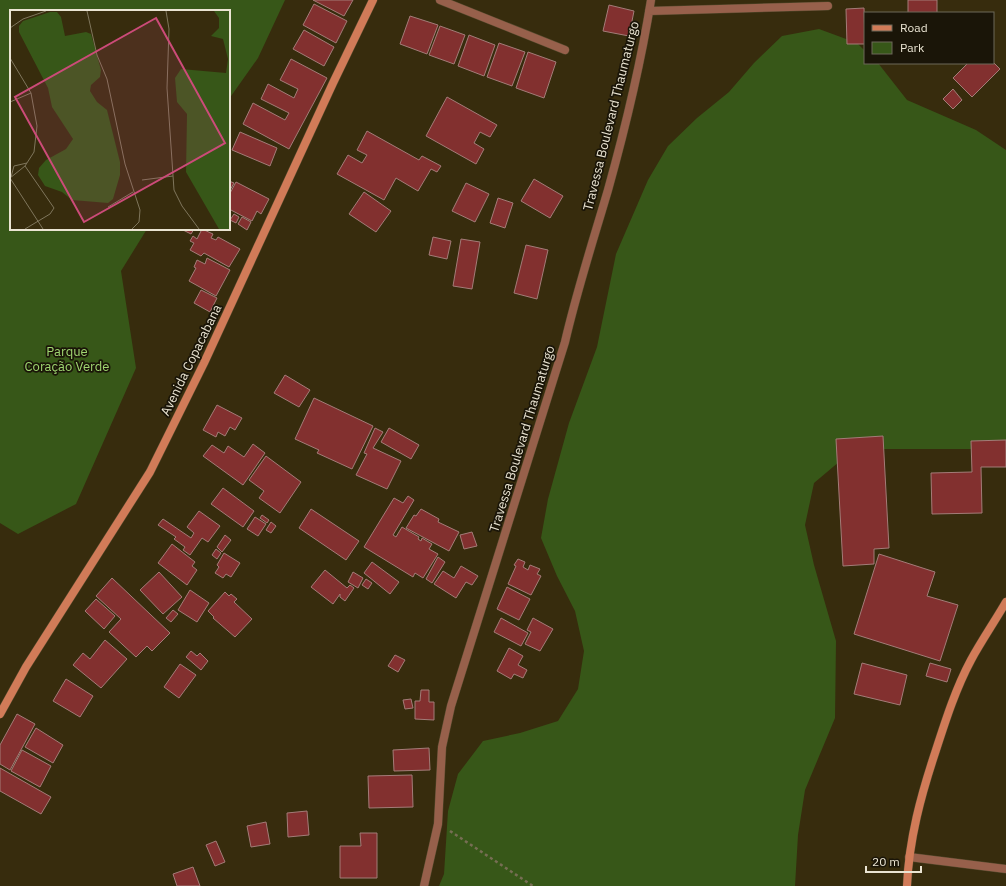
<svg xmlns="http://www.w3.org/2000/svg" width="1006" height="886" viewBox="0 0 1006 886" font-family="'IBM Plex Sans',sans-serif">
	<rect width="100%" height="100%" fill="#372c0d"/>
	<!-- green -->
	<path fill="#375718" d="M0 0H285L258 58 229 99V11H11V229H147L121 271 136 368 76 504 18 534 0 523Z
		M819 29 857 43 865 51V63H878L907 100 976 130 1006 150V449H885L846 456 814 483 805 525 814 565 836 641 835 718 805 790 798 835 795 886H439L444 874 448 811 458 774 483 741 520 733 558 721 578 689 584 651 575 611 557 576 541 538 548 499 569 423 597 347 616 254 648 180 668 146 697 118 729 92 754 63 782 36Z"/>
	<!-- building -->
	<path fill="#82302f" stroke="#a37c78" d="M313 0H353L344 16Z
		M908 0H937V13H908Z
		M314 4 347 21 336 43 303 25Z
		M609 5 634 11 629 36 603 31Z
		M864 8 865 44H847L846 9Z
		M410 16 438 25 427 54 400 44Z
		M440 26 465 35 454 64 429 55Z
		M304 30 334 47 324 66 293 49Z
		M469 35 495 45 484 76 458 66Z
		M499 43 525 52 512 86 487 77Z
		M528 52 556 62 544 98 516 88Z
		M291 59 327 78 289 149 243 124 253 103 285 120 289 113 261 99 268 84 294 98 298 89 280 80Z
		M993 62 1000 69 972 97 953 78 968 63H993Z
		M953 89 962 100 953 109 943 99Z
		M447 97 497 125 490 137 480 132 474 143 484 149 476 164 426 136Z
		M367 131 419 160 422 156 441 166 437 172 431 169 418 191 396 178 384 200 337 174 348 155 362 163 367 155 357 150Z
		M240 132 277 148 270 166 232 150Z
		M534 179 563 196 550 218 521 201Z
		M229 181 234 183 229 192Z
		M236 182 269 199 261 214 257 211 252 221 229 209V195Z
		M466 183 489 194 475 222 452 211Z
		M364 192 391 211 376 232 349 214Z
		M498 198 513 203 505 228 490 223Z
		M234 214 239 217 236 223 230 220Z
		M242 217 251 222 247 230 238 224Z
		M181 229H194L191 234Z
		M202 229 213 234 211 238 216 240 218 237 240 249 229 267 204 253 201 256 190 250 194 243 190 241 193 236 197 239Z
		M433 237 451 241 447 259 429 255Z
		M461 239 480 242 472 289 453 286Z
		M526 245 548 250 537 299 514 293Z
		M207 258 230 270 216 296 189 281 196 268 194 267 197 260 205 264Z
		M201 290 217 298 210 312 194 303Z
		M285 375 310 390 299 407 274 393Z
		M314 398 373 426 352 469 317 453 319 450 295 439Z
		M217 405 242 418 235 430 230 427 225 436 218 432 216 437 203 430Z
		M375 428 383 432 373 448 401 461 387 489 356 475 367 454 364 453Z
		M389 428 419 445 411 459 381 442Z
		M883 436 889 548 874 549V564L843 566 836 439Z
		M1006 440V467H981L982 513 932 514 931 473 972 472 971 441Z
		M253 444 265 453 243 485 203 456 212 445 224 453 228 446 244 457Z
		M266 456 301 482 280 513 259 498 264 491 249 480Z
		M223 488 254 511 243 527 211 504Z
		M408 496 414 500 393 535 396 537 402 527 419 537 418 539 421 541 422 538 432 544 429 549 438 554 423 578 415 573 413 577 364 547 394 498 403 503Z
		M311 509 359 541 346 560 299 528Z
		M421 509 439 519 438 522 459 532 449 551 406 528 414 515 416 516Z
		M199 511 220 526 208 542 202 538 190 555 183 550 185 547 174 539 176 537 158 525 163 519 191 538 194 533 187 527Z
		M262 515 269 520 267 523 260 518Z
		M255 517 266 524 258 536 247 529Z
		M271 522 276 526 271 533 266 530Z
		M472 532 477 546 464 549 460 535Z
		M225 535 231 540 222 552 217 547Z
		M172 544 195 562 192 566 197 570 187 585 158 563Z
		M216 549 221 553 217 559 212 555Z
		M224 553 240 563 231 577 226 574 223 578 215 573 219 567 217 565Z
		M879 554 935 572 927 596 958 605 940 661 854 634Z
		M438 557 445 562 432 583 426 579Z
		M518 559 525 562 523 567 528 570 530 565 540 569 537 574 541 576 531 595 508 584 516 566 514 565Z
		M372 562 399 582 390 594 364 573Z
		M461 566 478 576 472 585 466 582 456 598 434 584 443 571 454 578Z
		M325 570 347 588 350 585 354 588 345 601 340 597V594L333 604 311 587Z
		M159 572 182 597 163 614 140 590Z
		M353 572 363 578 358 588 348 582Z
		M112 578 170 633 152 651 147 646 136 657 109 632 121 619 96 596Z
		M366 579 372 583 368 589 362 585Z
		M507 587 530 599 519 620 497 609Z
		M190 590 209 603 197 622 178 610Z
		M225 592 229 596 231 594 237 599 234 602 252 619 235 637 213 618 214 617 208 611Z
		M96 599 115 616 104 629 85 611Z
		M173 610 178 614 171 622 166 618Z
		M501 618 528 633 521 646 494 632Z
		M533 618 553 629 540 651 525 644 531 632 527 630Z
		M105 640 127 659 101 688 73 665 83 653 90 659Z
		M509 648 523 656 518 665 527 670 523 678 514 674 511 679 497 671Z
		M191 651 197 656 200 653 208 661 201 670 186 657Z
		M395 655 405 660 398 672 388 666Z
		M862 663 907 675 900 705 854 694Z
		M930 663 951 669 947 682 926 676Z
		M180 664 196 675 179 698 164 687Z
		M66 679 93 696 80 717 53 701Z
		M421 690H429V702H434V720L415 719V701H420Z
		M411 699 413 708 405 709 403 700Z
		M17 714 35 724 10 770 0 764V745Z
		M36 728 63 745 53 763 25 747Z
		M429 748 430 770 394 771 393 750Z
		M22 750 51 766 40 787 11 771Z
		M0 768 51 797 41 814 0 791Z
		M412 775 413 807 369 808 368 776Z
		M307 811 309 835 288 837 287 813Z
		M266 822 270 844 251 847 247 826Z
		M360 833H377V878H340V846H361Z
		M216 841 225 862 215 866 206 845Z
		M193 867 200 886H177L173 874Z"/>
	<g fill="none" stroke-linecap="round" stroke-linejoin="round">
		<!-- street casing -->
		<g stroke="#54492d" stroke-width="9">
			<path id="street" d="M440 0 565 50
				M649 11 828 6
				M909 857 1006 869
				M424 886 438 824 442 747 451 706 565 342C577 290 593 241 608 190 625 129 641 62 651 0"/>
		</g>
		<!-- secondary casing -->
		<g stroke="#54492d" stroke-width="9">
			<path id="secondary" d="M0 714 26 667 150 472 204 363 333 83 373 0
				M907 886C909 839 921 795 936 750 946 719 956 688 971 660 982 640 995 621 1006 602"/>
		</g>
		<!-- path -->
		<path stroke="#776e54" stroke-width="2.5" stroke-dasharray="3 3" stroke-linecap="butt" d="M450 831 533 886"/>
		<!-- street -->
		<use href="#street" stroke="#97604b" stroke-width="8"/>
		<!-- secondary -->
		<use href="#secondary" stroke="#d17b58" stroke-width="8"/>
	</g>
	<g text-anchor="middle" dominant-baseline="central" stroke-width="3.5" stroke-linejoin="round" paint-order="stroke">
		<!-- street labels -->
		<g font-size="13" fill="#eae4d2" stroke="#1a1508">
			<text transform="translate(611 116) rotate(-76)">Travessa Boulevard Thaumaturgo</text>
			<text transform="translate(191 360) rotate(-64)">Avenida Copacabana</text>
			<text transform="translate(522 439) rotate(-73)">Travessa Boulevard Thaumaturgo</text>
		</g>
		<!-- park labels -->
		<g font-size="13" fill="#a0d771" stroke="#1a1508">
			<text x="67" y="351">Parque<tspan x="67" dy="15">Coração Verde</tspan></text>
		</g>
	</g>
	<!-- overview -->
	<g transform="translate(10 10)">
		<rect width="220" height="220" fill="#372c0d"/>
		<path d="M204 1H220V219H209L176 162 177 104 167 92 165 68 171 59 216 63 218 49 213 29 201 26 209 18V8ZM40 2H47L51 7 55 26 76 22 81 24 91 60 90 67 81 75 80 81 87 92 97 100 110 152V165L103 189 98 193 62 190 52 182 35 176 28 165 29 158 36 150 56 139 63 129 42 97 38 78 9 22V16L13 11Z" fill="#375718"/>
		<path fill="none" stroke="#7f765c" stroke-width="1" d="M77 1 87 45 97 69 115 154 130 200 129 212 122 219M156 1 159 19 157 78 164 180 172 196 189 219M0 18 13 9 36 1M0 48 21 83 27 116 24 142 15 156 0 168M0 92 21 83M15 156 44 198 40 204 15 219M1 167 4 156 17 153M0 168 33 219M132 170 163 166M98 197 123 182"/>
		<path fill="#cc4b79" fill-opacity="0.15" stroke="#cc4b79" stroke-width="2" d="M146 8 215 133 74 212 5 87Z"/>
		<rect width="220" height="220" fill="none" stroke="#eae4d2" stroke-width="2"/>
	</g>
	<!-- legend -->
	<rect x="864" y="12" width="130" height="52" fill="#1a1508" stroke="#6d6859"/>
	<rect x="872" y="25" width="20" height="6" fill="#d17b58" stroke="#6d6859"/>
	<text x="900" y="32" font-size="12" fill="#eae4d2">Road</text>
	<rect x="872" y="42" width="20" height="12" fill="#375718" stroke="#6d6859"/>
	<text x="900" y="52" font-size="12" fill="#eae4d2">Park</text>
	<!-- scale -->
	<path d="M866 866v6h55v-6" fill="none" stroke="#eae4d2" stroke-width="2"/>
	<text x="872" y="866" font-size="12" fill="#eae4d2" stroke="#1a1508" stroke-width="3" paint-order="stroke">20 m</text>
</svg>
